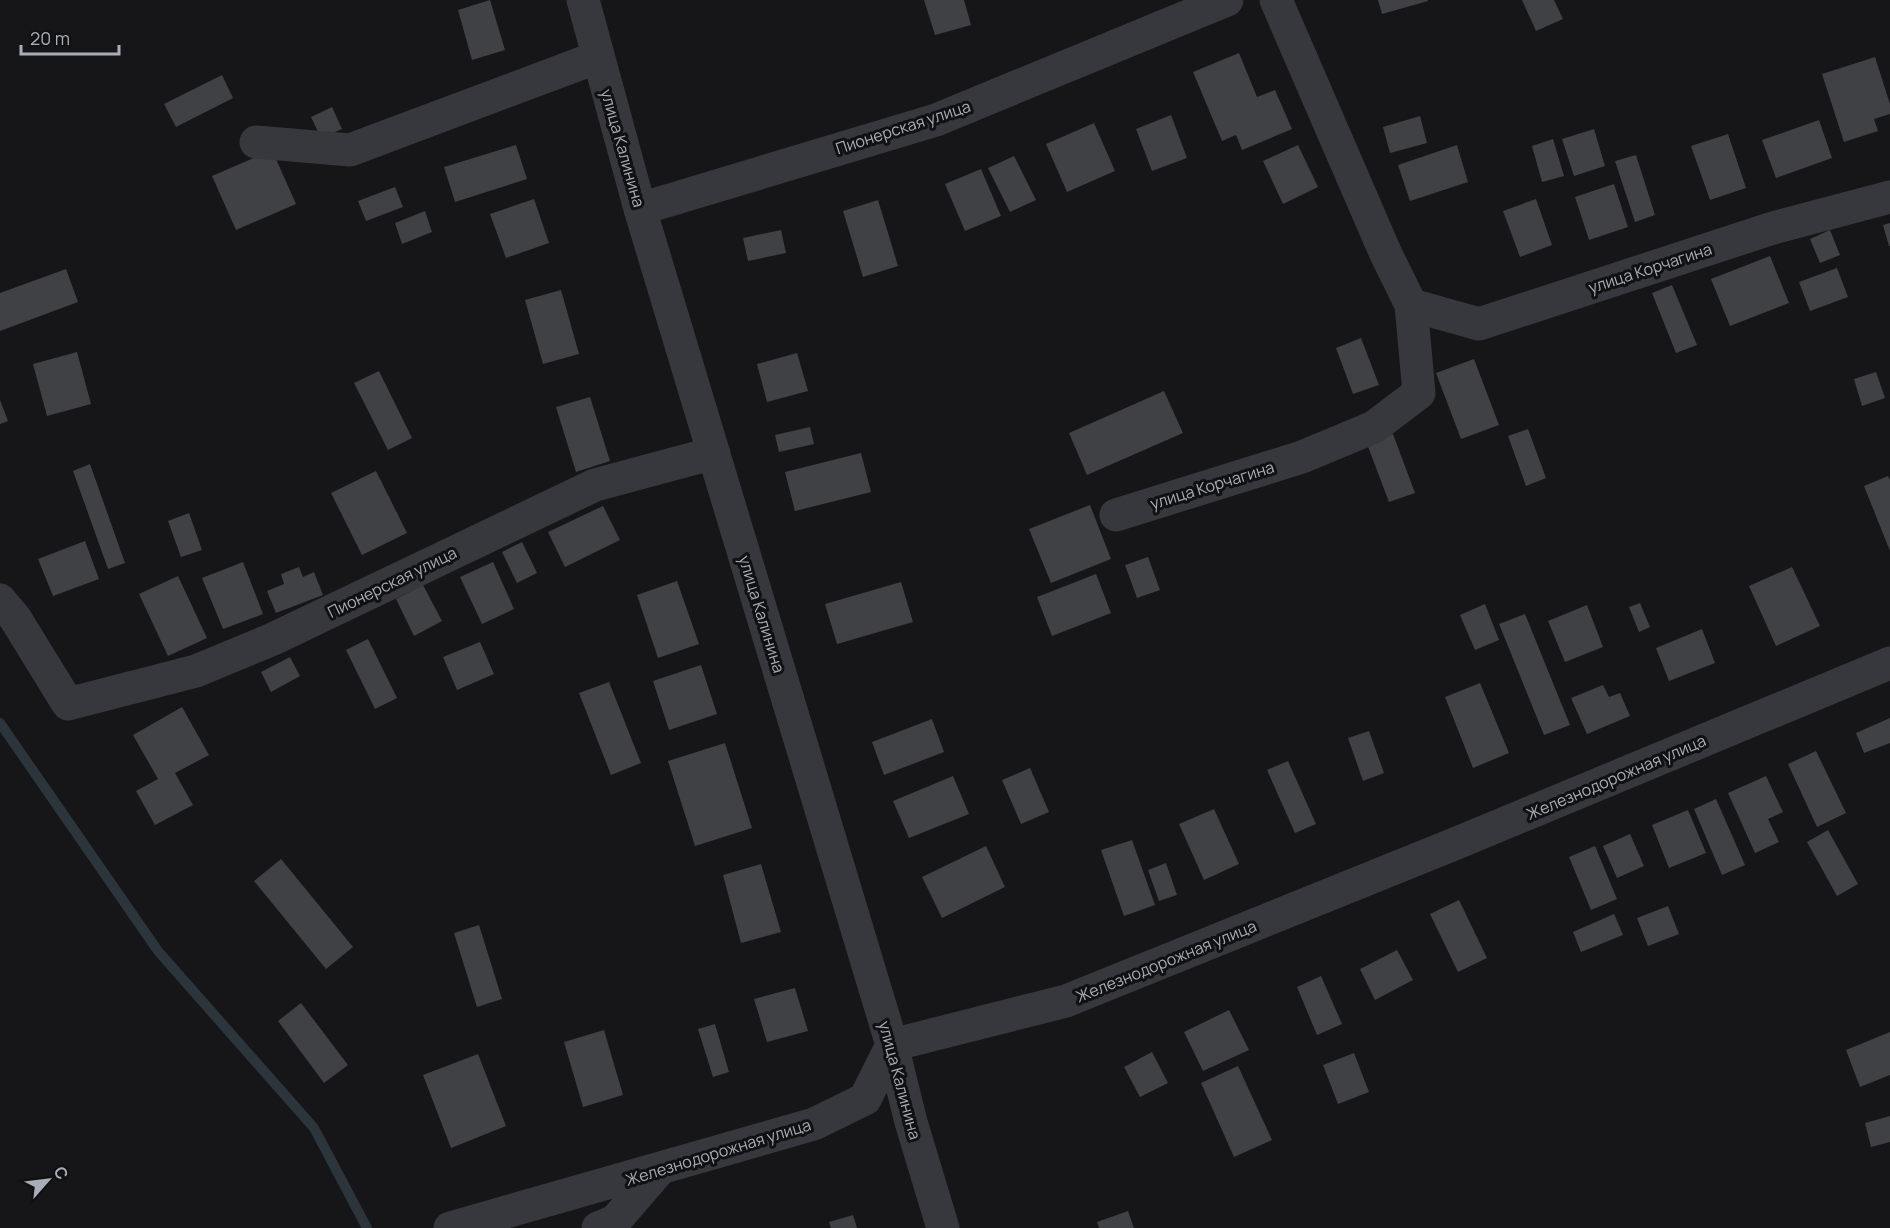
<svg xmlns="http://www.w3.org/2000/svg" width="1890" height="1228" viewBox="0 0 1890 1228" font-family="Manrope,sans-serif">
	<rect width="100%" height="100%" fill="#161618"/>
	<g fill="none" stroke-linecap="round" stroke-linejoin="round">
		<!-- stream -->
		<path stroke="#2c353c" stroke-width="10" d="M0 723 158 951 314 1128 367 1228"/>
	</g>
	<!-- building -->
	<path fill="#404145" d="M490 0 505 50 472 60 458 10Z
		M924 0H964L971 25 935 35Z
		M1378 0H1428V1L1382 14Z
		M1522 0H1554L1563 19 1536 31Z
		M1239 53 1257 97 1275 90 1292 129 1242 150 1236 135 1222 141 1193 72Z
		M1875 57 1890 104V114L1874 119 1878 131 1844 142 1822 74Z
		M222 75 233 98 176 127 164 104Z
		M332 107 342 129 321 138 311 117Z
		M1171 115 1187 158 1152 171 1136 129Z
		M1420 116 1427 143 1390 153 1383 127Z
		M1819 120 1832 158 1776 178 1762 140Z
		M1094 123 1115 171 1067 192 1046 144Z
		M1594 129 1605 166 1574 176 1562 139Z
		M1728 134 1746 188 1710 200 1691 146Z
		M1553 139 1564 176 1542 182 1532 146Z
		M516 145 527 179 455 202 444 167Z
		M1298 145 1318 187 1283 204 1263 161Z
		M1457 145 1468 182 1410 201 1398 165Z
		M272 150 296 204 236 230 212 176Z
		M1636 155 1655 215 1635 222 1615 161Z
		M1014 156 1036 200 1010 212 988 168Z
		M981 169 1001 216 965 231 945 184Z
		M1614 184 1628 227 1589 240 1575 197Z
		M395 187 403 207 366 221 358 201Z
		M534 199 549 243 506 258 490 214Z
		M1536 199 1552 245 1520 257 1503 211Z
		M878 200 898 266 863 277 843 211Z
		M425 211 432 232 402 244 395 223Z
		M1890 223V246H1889L1883 225Z
		M781 230 786 253 748 261 743 238Z
		M1830 230 1840 255 1820 263 1810 239Z
		M1770 256 1789 303 1730 326 1711 279Z
		M1837 268 1848 297 1810 311 1799 282Z
		M66 269 78 302 0 331V293Z
		M1672 285 1697 345 1676 353 1652 293Z
		M561 290 579 354 543 364 525 300Z
		M1361 338 1379 385 1353 394 1336 348Z
		M77 352 91 404 47 416 33 364Z
		M797 353 808 391 767 402 757 364Z
		M1474 359 1499 425 1461 439 1436 373Z
		M379 371 412 438 388 450 354 383Z
		M1876 372 1885 398 1862 406 1854 379Z
		M1164 391 1183 433 1087 475 1069 433Z
		M590 397 610 461 576 472 556 407Z
		M0 400 8 421 0 424Z
		M810 427 814 444 779 452 775 435Z
		M1528 429 1546 478 1526 486 1508 436Z
		M1393 434 1415 493 1389 502 1367 444Z
		M861 453 871 492 795 511 785 472Z
		M90 464 125 563 108 569 73 471Z
		M376 471 407 533 362 555 331 493Z
		M1888 476 1890 480V551L1864 486Z
		M1090 505 1111 559 1051 583 1029 529Z
		M603 506 620 540 565 567 548 532Z
		M189 513 202 550 181 557 168 521Z
		M85 541 99 579 53 596 38 559Z
		M522 542 537 573 517 583 502 552Z
		M1148 557 1160 590 1137 598 1125 565Z
		M243 562 263 614 223 629 202 578Z
		M493 562 514 609 482 624 460 577Z
		M299 567 303 577 314 572 323 595 276 613 267 591 284 584 281 574Z
		M1792 567 1820 626 1776 646 1749 586Z
		M1096 574 1111 613 1052 636 1037 597Z
		M178 576 207 638 168 656 139 594Z
		M677 581 699 644 658 658 637 595Z
		M901 582 913 622 837 644 825 604Z
		M423 585 442 621 414 636 396 599Z
		M1640 603 1650 627 1639 632 1629 607Z
		M1485 604 1499 640 1475 650 1460 615Z
		M1587 605 1603 647 1565 662 1548 621Z
		M1525 614 1570 725 1544 735 1499 624Z
		M1702 629 1715 663 1669 681 1656 648Z
		M368 639 397 698 375 709 346 650Z
		M480 642 494 674 457 690 443 657Z
		M290 657 300 676 271 692 261 672Z
		M701 665 717 714 669 730 653 681Z
		M609 682 641 763 611 775 579 693Z
		M1480 683 1509 753 1473 768 1445 697Z
		M1603 685 1609 697 1620 693 1630 716 1587 734 1571 698Z
		M182 707 209 755 175 773 193 805 155 825 136 791 158 779 133 735Z
		M1890 718V743L1864 753 1856 733Z
		M932 719 944 752 884 775 872 742Z
		M1369 731 1384 773 1363 781 1348 738Z
		M725 743 752 828 695 846 668 761Z
		M1816 751 1846 813 1817 827 1788 764Z
		M1288 761 1316 824 1295 833 1267 770Z
		M1030 768 1049 812 1021 824 1002 780Z
		M953 776 969 814 909 838 893 801Z
		M1766 776 1783 812 1768 819 1779 842 1755 853 1728 793Z
		M1716 799 1745 865 1722 875 1694 809Z
		M1214 809 1239 864 1204 880 1179 824Z
		M1688 810 1706 853 1669 868 1652 825Z
		M1828 830 1858 884 1837 896 1807 842Z
		M1630 834 1644 866 1617 878 1603 846Z
		M1132 840 1155 905 1124 916 1101 850Z
		M986 846 1005 887 942 918 922 877Z
		M1595 846 1617 899 1591 910 1569 857Z
		M281 859 353 947 326 969 254 881Z
		M1166 863 1177 895 1159 901 1148 870Z
		M761 864 781 932 741 943 723 875Z
		M1459 900 1487 958 1458 972 1430 914Z
		M1668 906 1679 934 1648 946 1637 918Z
		M1614 914 1623 935 1581 952 1573 932Z
		M479 925 502 999 477 1007 454 933Z
		M1397 950 1413 980 1375 1000 1360 969Z
		M1321 976 1342 1024 1317 1035 1297 987Z
		M795 988 808 1031 767 1042 754 999Z
		M301 1003 348 1065 324 1083 278 1021Z
		M1229 1010 1249 1050 1203 1071 1184 1032Z
		M715 1024 729 1072 713 1077 698 1029Z
		M604 1030 623 1095 583 1107 564 1042Z
		M1890 1032V1075L1860 1087 1846 1050Z
		M1152 1052 1168 1083 1140 1097 1124 1067Z
		M1354 1053 1369 1092 1338 1104 1323 1065Z
		M478 1054 506 1126 451 1148 423 1075Z
		M1238 1066 1272 1140 1234 1157 1201 1083Z
		M1890 1116V1142L1871 1147 1865 1123Z
		M1128 1211 1134 1228H1099L1097 1222Z
		M853 1215 857 1228H831L829 1222Z"/>
	<g fill="none" stroke-linecap="round" stroke-linejoin="round">
		<!-- minor -->
		<path stroke="#37383d" stroke-width="33" d="M583 0 640 209 892 1045 911 1122 943 1228
			M1276 0 1385 252 1411 305 1479 324 1773 228 1890 197
			M256 142 350 150 598 57
			M640 209 936 120 1227 0
			M1116 515 1302 457 1374 427 1419 393 1411 305
			M0 600 15 618 68 704 196 671 273 639 595 485 714 453
			M450 1228 814 1124 865 1099 892 1045 1066 1001 1452 845 1890 663
			M598 1228 615 1221 659 1170"/>
	</g>
	<g text-anchor="middle" dominant-baseline="central" stroke-width="6" stroke-linejoin="round" paint-order="stroke">
		<!-- street labels -->
		<g font-size="16" fill="#a8adb8" stroke="#111113">
			<text transform="translate(903 127) rotate(-18)">Пионерская улица</text>
			<text transform="translate(623 148) rotate(74)">улица Калинина</text>
			<text transform="translate(1650 268) rotate(-18)">улица Корчагина</text>
			<text transform="translate(1212 485) rotate(-17)">улица Корчагина</text>
			<text transform="translate(392 582) rotate(-26)">Пионерская улица</text>
			<text transform="translate(762 614) rotate(73)">улица Калинина</text>
			<text transform="translate(1616 777) rotate(-23)">Железнодорожная улица</text>
			<text transform="translate(1166 961) rotate(-22)">Железнодорожная улица</text>
			<text transform="translate(900 1080) rotate(75)">улица Калинина</text>
			<text transform="translate(718 1152) rotate(-17)">Железнодорожная улица</text>
		</g>
	</g>
	<!-- north arrow -->
	<g transform="translate(48 1180) rotate(62)" stroke="#111113" stroke-width="4.5" paint-order="stroke">
	<path d="M0-4.5L10 22L0 15L-10 22Z" fill="#a8adb8"/>
	<text y="-9" font-size="16" font-weight="bold" text-anchor="middle" fill="#a8adb8">С</text>
	</g>
	<!-- scale -->
	<path d="M21 45v9h98v-9" fill="none" stroke="#a8adb8" stroke-width="3"/>
	<text x="30" y="45" font-size="18" fill="#a8adb8" stroke="#111113" stroke-width="4.5" paint-order="stroke">20 m</text>
</svg>
